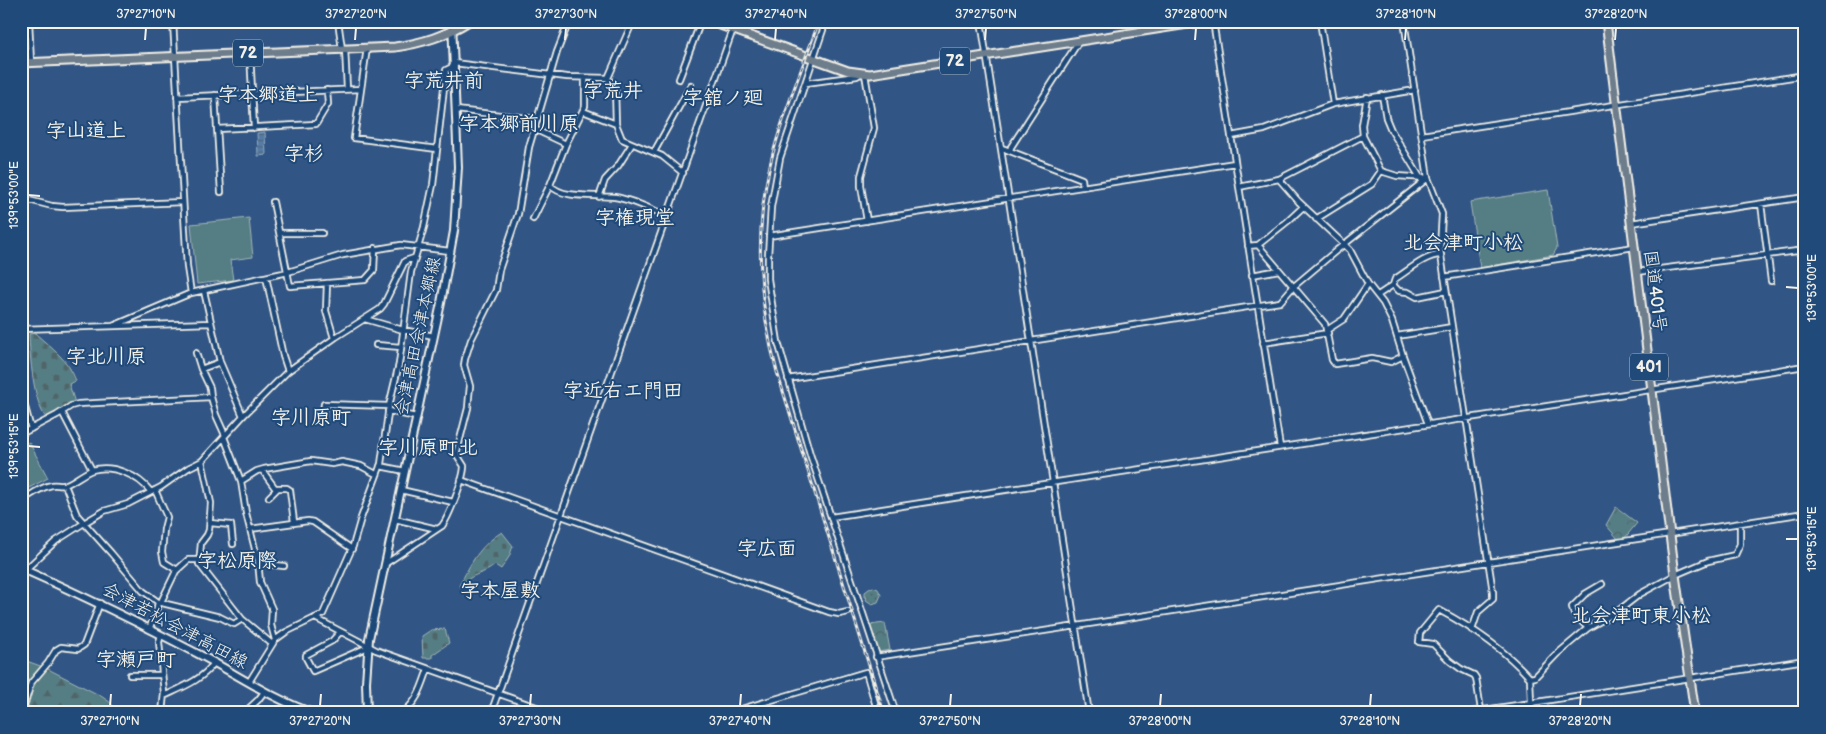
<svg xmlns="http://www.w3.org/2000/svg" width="1826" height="734" viewBox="0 0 1826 734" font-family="'Balsamiq Sans','Klee One',sans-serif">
	<defs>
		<pattern id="grass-dots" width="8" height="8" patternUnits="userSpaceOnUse" patternTransform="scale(1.25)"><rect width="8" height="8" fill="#547d84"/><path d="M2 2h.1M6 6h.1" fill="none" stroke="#4f6568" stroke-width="1.8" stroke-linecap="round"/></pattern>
		<pattern id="forest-firs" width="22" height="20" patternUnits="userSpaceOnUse" patternTransform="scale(1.25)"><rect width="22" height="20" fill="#547d84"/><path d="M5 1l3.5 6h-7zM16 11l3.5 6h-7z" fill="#4f6568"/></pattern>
		<pattern id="cemetery-stones" width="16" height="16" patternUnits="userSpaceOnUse" patternTransform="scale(1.25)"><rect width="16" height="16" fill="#547d84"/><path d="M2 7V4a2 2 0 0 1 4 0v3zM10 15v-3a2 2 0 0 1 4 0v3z" fill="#4f6568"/></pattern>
		<pattern id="park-crowns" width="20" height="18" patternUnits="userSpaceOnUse" patternTransform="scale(1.25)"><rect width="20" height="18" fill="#547d84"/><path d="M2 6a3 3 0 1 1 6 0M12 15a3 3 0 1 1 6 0" fill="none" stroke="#4f6568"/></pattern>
		<pattern id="water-rules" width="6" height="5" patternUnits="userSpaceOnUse" patternTransform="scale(1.25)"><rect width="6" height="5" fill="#547ca6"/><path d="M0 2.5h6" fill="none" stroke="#4f657b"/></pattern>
	</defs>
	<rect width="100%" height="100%" fill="#315585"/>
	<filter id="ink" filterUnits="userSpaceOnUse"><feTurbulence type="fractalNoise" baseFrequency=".02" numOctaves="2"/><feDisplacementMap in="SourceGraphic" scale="10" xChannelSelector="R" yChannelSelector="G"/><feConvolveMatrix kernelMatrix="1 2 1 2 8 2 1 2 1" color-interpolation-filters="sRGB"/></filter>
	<g filter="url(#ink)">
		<!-- grass -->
		<path fill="url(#grass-dots)" stroke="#a4b7b6" d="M873 587 878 589 881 595 878 602 872 604 866 600 867 597H865V592L869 589Z"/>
		<!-- forest -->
		<path fill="url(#forest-firs)" stroke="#a4b7b6" d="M21 659 46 668 101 696 111 703 117 713H21Z"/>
		<!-- cemetery -->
		<path fill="url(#cemetery-stones)" stroke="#a4b7b6" d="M35 333C51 348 69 360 76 381L69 384 75 403 67 406 47 419C33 403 30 356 29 334Z
			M502 532 513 546 509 557 501 569 495 565C483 576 470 572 462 587L459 586C471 563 479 546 502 532Z
			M445 629 449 643 432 655V658H423L422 636 431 630Z"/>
		<!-- park -->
		<path fill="url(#park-crowns)" stroke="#a4b7b6" d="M1616 507 1637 523 1624 539 1619 540 1606 525Z
			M885 623 890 650 878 652 869 625Z"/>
		<!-- pitch -->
		<path fill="#547d84" stroke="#a4b7b6" d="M1548 190 1557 248 1553 255 1480 268 1470 202Z
			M249 218 253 257 230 260 233 280 197 284 191 224Z
			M29 442 48 478 21 492V447Z"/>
		<!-- water -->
		<path fill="url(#water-rules)" stroke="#94abc0" d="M265 132 266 155 258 156 257 133Z"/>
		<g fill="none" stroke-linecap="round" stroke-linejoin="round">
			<!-- stream -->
			<path stroke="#94abc0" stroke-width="1" d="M721 713 863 669"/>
			<!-- minor casing -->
			<g stroke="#f4f1e8" stroke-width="8">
				<path id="minor" d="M29 21 31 63
					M173 21 187 267 191 293
					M338 21 342 49
					M826 21 780 158 771 207 768 256V279L778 342 810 454 896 713
					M981 21 1089 713
					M1213 21 1280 447
					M1320 21 1333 104
					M1404 21 1428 178 1442 214 1440 249 1442 262 1493 592V599L1478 612 1472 630
					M345 48 347 89
					M367 48 354 138 437 149
					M250 53 254 128
					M454 63 567 77 608 78 633 21
					M865 74 874 128 861 176V186L867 221
					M607 78 615 87 616 124 622 139 662 156 683 173
					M679 79 701 21
					M806 83 857 76 860 74
					M215 95 221 192
					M1382 95 1386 118 1391 130 1421 179
					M177 97 361 89
					M1367 97 1362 125 1363 136 1381 171 1397 176 1427 178
					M456 110 537 119
					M583 111 616 124
					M217 129 316 124 328 104 327 90
					M534 129 566 144
					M1422 135 1805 75
					M1231 136 1264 130 1333 104 1415 90
					M1002 148 1082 179 1083 187
					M1010 151 1011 147 1079 41
					M654 152 691 85
					M1279 179 1299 202 1350 250 1368 284 1383 303 1392 321 1403 356 1428 424
					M550 185C563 200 598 194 615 197 633 200 651 209 667 216
					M1239 187 1279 179 1363 136
					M599 197 605 180 618 166 632 144
					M21 198 52 206 63 207 183 202
					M273 202 290 286 365 280 374 270 375 248
					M1761 204 1771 281
					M533 219 550 185 566 144 585 106V78
					M1316 219 1372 184 1381 171
					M1631 223 1805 197
					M280 233H322
					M769 236 1235 163
					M1258 245 1288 221 1303 207
					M1248 246 1258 245 1325 324 1332 360 1335 364 1372 358 1391 362 1403 356
					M1637 272 1805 250
					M1252 275 1279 270
					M266 277 283 356 288 371
					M1444 277 1634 247
					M327 283 326 311 334 338
					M1393 285 1395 279C1408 271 1425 255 1441 255
					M204 291 220 362 201 369 210 388 211 397 216 415 225 435
					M1378 295 1393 285 1399 291 1408 292 1417 297 1446 291
					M365 319 403 330 434 336
					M113 326 191 293 288 272 343 255 401 245 450 251
					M21 329 211 323
					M1327 330 1344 319 1368 284
					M1397 336 1452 327
					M1263 343 1328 333
					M376 345 401 347
					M196 353 201 369
					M220 362 243 416
					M788 379 1280 302 1293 287 1337 250 1428 178
					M21 392 31 429
					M388 411 416 417
					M62 412 92 470
					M322 420 324 404 389 406
					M21 434 57 415 71 406 78 404 211 397
					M224 437 241 481 246 513 258 561 260 582 272 609 271 625 275 640
					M202 461 211 503 209 530 207 535 201 543 199 564 242 619
					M380 466 405 471
					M262 470 275 488H287L290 490 294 522
					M461 480 829 612 839 614 848 612
					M241 481 257 471 264 469 311 461 332 464 342 462 361 466 376 474
					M65 485 77 515 111 553 143 591 158 602 156 613 149 629
					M155 490 167 517 164 529 162 552 164 562 177 570
					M401 490 453 502
					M269 497 277 489
					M21 501C31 495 40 487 52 485 56 484 60 486 64 485 71 484 83 473 92 470 113 464 138 475 151 492
					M831 517 1805 366
					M395 519 437 529
					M210 523 231 525 233 544
					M1740 523V544L1735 555 1708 561 1675 575 1640 594 1618 611 1588 628 1557 654 1535 677 1530 678 1531 703 1805 660
					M250 529 308 521 313 522 352 549
					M258 563 284 566
					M385 564 442 526C449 517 464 478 464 466L457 455V451L468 408 469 396 470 386 464 365 465 359 471 340 496 290 499 270 518 214 529 147 557 52 569 21
					M25 570 56 541 84 523 104 511 128 504 161 487 188 468 202 461 243 416 288 371 336 337 380 309 384 304 405 261 414 258
					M158 602 220 617 234 624 242 619 272 644
					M161 602 176 571 188 560H199
					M315 618 376 650 553 713
					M1588 628 1574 614 1572 607 1585 594 1602 584
					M340 632 332 641 306 655V658L313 671 368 647
					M161 635 159 642 164 693 162 713
					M876 657 1805 513
					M130 675H162
					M249 682 275 640 286 632 323 614 353 546 361 518 381 464 389 406 399 364 411 272 424 227 433 185 446 70 454 66
					M164 696C183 687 202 680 214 663
					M1481 710 1476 678 1474 675 1461 669 1450 661 1433 644 1419 642 1420 633 1439 610C1471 627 1506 651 1530 678
					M22 713 31 683 48 663 56 650 61 647 78 649 84 645 100 603
					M244 713 258 700 264 692
					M402 713C418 702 422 686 428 669
					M491 713 736 21
					M728 713 866 672 878 713
					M1464 713 1531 703 1533 713"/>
			</g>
			<!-- secondary casing -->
			<g stroke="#f4f1e8" stroke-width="10">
				<path id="secondary" d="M21 570H25C86 597 145 626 204 657 241 677 273 699 313 713
					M367 713 366 682 369 639 441 303 454 231 458 167 452 21"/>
			</g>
			<!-- primary casing -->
			<g stroke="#f4f1e8" stroke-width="11">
				<path id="primary" d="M709 21 848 71 870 74 1207 21
					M21 63 395 47C423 43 445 36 469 21"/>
			</g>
			<!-- trunk casing -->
			<g stroke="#f4f1e8" stroke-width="11">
				<path id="trunk" d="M1606 21 1675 575 1695 713"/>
			</g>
			<!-- minor -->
			<use href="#minor" stroke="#1f4a7a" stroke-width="4.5"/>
			<!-- secondary -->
			<use href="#secondary" stroke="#1f4a7a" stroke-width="6"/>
			<!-- primary -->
			<use href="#primary" stroke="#6d7d8c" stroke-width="7"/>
			<!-- trunk -->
			<use href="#trunk" stroke="#6d7d8c" stroke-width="7"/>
			<!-- rail casing -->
			<g stroke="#f4f1e8" stroke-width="3">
				<path id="rail" d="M819 21C802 69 782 116 770 165 754 233 759 306 777 372L884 713"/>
			</g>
			<!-- rail -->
			<use href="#rail" stroke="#1f4a7a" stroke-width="1" stroke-dasharray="4" stroke-linecap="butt"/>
		</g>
	</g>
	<!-- ticks -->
	<path fill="none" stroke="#f4f1e8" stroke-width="2" d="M145 40 146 28M355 40 356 28M565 40 566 28M775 40 776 28M985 40 986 28M1195 40 1196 28M1405 40 1406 28M1615 40 1616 28M28 195 40 196M1786 287 1798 288M28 446 40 447M1786 539H1798M110 706 111 694M320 706 321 694M530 706 531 694M740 706 741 694M950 706 951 694M1160 706 1161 694M1370 706 1371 694M1580 706 1581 694"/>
	<g text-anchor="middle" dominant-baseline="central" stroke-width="4" stroke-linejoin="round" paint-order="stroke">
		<!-- shield labels -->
		<g fill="#1f4a7a" stroke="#b4bfc7" stroke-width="1">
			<rect x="233" y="39.5" width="30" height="27" rx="4"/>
			<rect x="940" y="47.5" width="30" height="27" rx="4"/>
			<rect x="1630" y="353.5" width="38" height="27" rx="4"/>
		</g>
		<g font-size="16" font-weight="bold" fill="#f4f1e8">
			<text x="248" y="53">72</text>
			<text x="955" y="61">72</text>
			<text x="1649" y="367">401</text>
		</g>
		<!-- street labels -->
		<g font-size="18" fill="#f4f1e8" stroke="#1f4a7a">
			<text transform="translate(1655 291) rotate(83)">国道401号</text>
			<text transform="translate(418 336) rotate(-78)">会津高田会津本郷線</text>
			<text transform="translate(175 626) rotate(28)">会津若松会津高田線</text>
		</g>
		<!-- quarter labels -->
		<g font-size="20" font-weight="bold" fill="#f4f1e8" stroke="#1f4a7a">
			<text x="444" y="81">字荒井前</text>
			<text x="613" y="91">字荒井</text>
			<text x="268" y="95">字本郷道上</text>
			<text x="723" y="98">字舘ノ廻</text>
			<text x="519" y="124">字本郷前川原</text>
			<text x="86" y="131">字山道上</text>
			<text x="304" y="154">字杉</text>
			<text x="635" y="218">字権現堂</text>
			<text x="1463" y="243">北会津町小松</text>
			<text x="106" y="357">字北川原</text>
			<text x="623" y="391">字近右エ門田</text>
			<text x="311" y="418">字川原町</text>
			<text x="428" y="448">字川原町北</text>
			<text x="767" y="549">字広面</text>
			<text x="237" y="561">字松原際</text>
			<text x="500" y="591">字本屋敷</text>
			<text x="1641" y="616">北会津町東小松</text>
			<text x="136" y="660">字瀬戸町</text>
		</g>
	</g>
	<!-- margin -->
	<rect width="1826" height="734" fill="none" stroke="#1f4a7a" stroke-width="55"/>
	<rect x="28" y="28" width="1770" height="678" fill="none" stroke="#f4f1e8" stroke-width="2"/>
	<g font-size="12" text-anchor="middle" fill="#f4f1e8">
		<text x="146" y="18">37°27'10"N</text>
		<text x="356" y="18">37°27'20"N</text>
		<text x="566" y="18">37°27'30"N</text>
		<text x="776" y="18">37°27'40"N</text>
		<text x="986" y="18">37°27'50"N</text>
		<text x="1196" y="18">37°28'00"N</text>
		<text x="1406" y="18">37°28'10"N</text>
		<text x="1616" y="18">37°28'20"N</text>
		<text transform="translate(14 195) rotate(-90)" y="4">139°53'00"E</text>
		<text transform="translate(1812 288) rotate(-90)" y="4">139°53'00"E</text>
		<text transform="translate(14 446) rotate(-90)" y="4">139°53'15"E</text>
		<text transform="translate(1812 539) rotate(-90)" y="4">139°53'15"E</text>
		<text x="110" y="725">37°27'10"N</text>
		<text x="320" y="725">37°27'20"N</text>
		<text x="530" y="725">37°27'30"N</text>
		<text x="740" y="725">37°27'40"N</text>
		<text x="950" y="725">37°27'50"N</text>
		<text x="1160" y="725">37°28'00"N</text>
		<text x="1370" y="725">37°28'10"N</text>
		<text x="1580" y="725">37°28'20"N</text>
	</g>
</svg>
